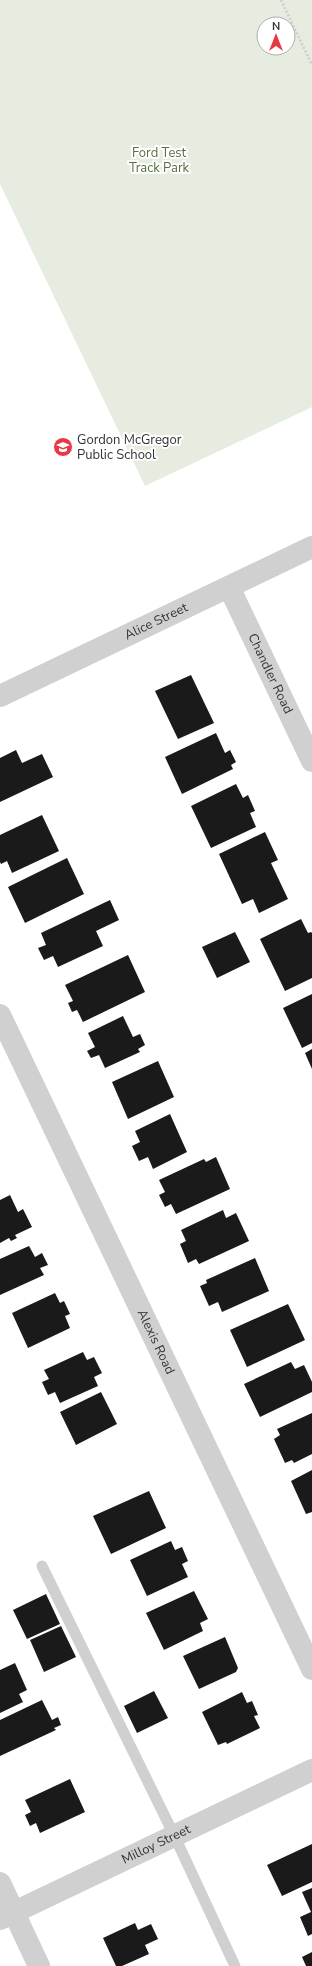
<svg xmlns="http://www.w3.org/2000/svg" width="312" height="1966" viewBox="0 0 312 1966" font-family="'Nunito Sans',sans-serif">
	<rect width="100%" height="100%" fill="#fff"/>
	<!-- green -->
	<path fill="#e6ecdf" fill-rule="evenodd" d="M0 0H312V407L145 486 0 184ZM264 24H288V48H264Z"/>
	<!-- building -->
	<path fill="#1a1a1a" d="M191 675 214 723 178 739 155 691Z
		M216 733 225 753 230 750 236 762 231 765 233 769 182 794 165 757Z
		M16 750 22 763 42 754 53 777 0 802V758Z
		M236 784 243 798 248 795 255 811 250 813 256 827 211 848 191 806Z
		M42 815 59 851 12 873 7 861 1 864 0 862V835Z
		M265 832 278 860 271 863 288 899 259 913 253 899 242 904 219 854Z
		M67 858 84 894 25 923 8 887Z
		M110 900 119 920 96 931 103 946 58 967 53 956 44 960 38 948 46 945 41 933Z
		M301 919 308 933 311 932 312 933V978L285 991 260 939Z
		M235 932 250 962 217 978 202 947Z
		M128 955 145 992 83 1022 77 1010 72 1012 68 1003 73 1001 65 985Z
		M312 994V1043L302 1048 283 1008Z
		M123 1016 133 1037 140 1034 145 1045 138 1049 140 1052 105 1068 99 1055 91 1058 87 1051 95 1047 88 1033Z
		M312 1049V1069L305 1053Z
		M158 1061 174 1097 128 1119 112 1082Z
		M170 1114 187 1152 153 1169 148 1157 139 1161 132 1146 140 1142 135 1131Z
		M216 1157 230 1189 176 1214 171 1204 165 1207 159 1195 165 1192 159 1180 204 1159 206 1162Z
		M10 1195 18 1212 23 1209 32 1227 15 1235 17 1238 11 1241 9 1238 0 1243V1200Z
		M223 1210 226 1218 236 1213 249 1241 199 1264 196 1259 188 1263 180 1244 186 1241 181 1230Z
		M29 1246 35 1257 42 1253 48 1265 40 1268 44 1275 0 1295V1259Z
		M255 1258 269 1291 222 1312 218 1302 209 1306 200 1286 207 1283 206 1280Z
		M55 1293 60 1303 64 1301 70 1314 65 1316 70 1328 28 1348 12 1313Z
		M288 1304 305 1340 247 1367 230 1330Z
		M83 1352 87 1360 94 1357 102 1373 94 1377 98 1386 60 1403 55 1392 48 1395 42 1382 49 1379 44 1370Z
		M291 1362 295 1369 304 1365 312 1382V1392L260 1417 244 1384Z
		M101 1392 117 1424 76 1445 60 1412Z
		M312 1413V1454L294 1463 292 1460 285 1463 274 1439 280 1435 277 1429Z
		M312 1470V1512L306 1514 291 1481Z
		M149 1491 166 1528 111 1554 93 1516Z
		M171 1541 175 1550 182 1547 188 1561 182 1564 188 1577 147 1596 130 1560Z
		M194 1591 208 1619 200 1623 203 1631 164 1650 146 1613Z
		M46 1594 60 1624 27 1639 13 1610Z
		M61 1626 76 1657 44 1672 30 1640Z
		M225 1637 238 1668 236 1672 199 1689 183 1656Z
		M15 1663 27 1690 19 1694 23 1702 0 1713V1670Z
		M154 1691 168 1718 137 1733 124 1706Z
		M242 1692 247 1703 252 1701 258 1715 254 1716 260 1728 227 1744 226 1742 218 1745 202 1712Z
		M42 1700 52 1720 58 1717 61 1725 54 1728 56 1730 0 1756V1720Z
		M70 1779 85 1812 40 1833 36 1823 30 1826 25 1815 31 1812 25 1800Z
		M312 1844V1882L282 1896 267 1865Z
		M312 1888V1934L308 1936 300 1917 311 1912 302 1892Z
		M135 1923 138 1930 151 1924 158 1939 145 1945 149 1954 122 1966H116L103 1938Z
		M312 1952V1966H306L302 1957Z"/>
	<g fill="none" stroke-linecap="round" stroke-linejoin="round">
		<!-- path -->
		<path stroke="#cdcdcd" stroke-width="2.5" stroke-dasharray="2 2" stroke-linecap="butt" d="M281 0 312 65"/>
		<!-- lane -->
		<path stroke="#d0d0d0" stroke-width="11" d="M42 1566 174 1835 235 1966"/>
		<!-- street -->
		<g stroke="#d0d0d0" stroke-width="22">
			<path id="s1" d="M229 587 312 761"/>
			<path id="s2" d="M0 696 312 547"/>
			<path id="s3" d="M0 1015 312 1669"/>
			<path d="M0 1883 39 1966"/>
			<path id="s4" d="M0 1919 312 1770"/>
		</g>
	</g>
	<!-- icons -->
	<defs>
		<g id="school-disc" transform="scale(1)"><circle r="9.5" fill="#e63946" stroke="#fff"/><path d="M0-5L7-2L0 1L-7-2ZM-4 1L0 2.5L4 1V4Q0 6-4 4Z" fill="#fff"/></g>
	</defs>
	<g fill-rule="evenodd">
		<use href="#school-disc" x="63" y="447"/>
	</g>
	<g text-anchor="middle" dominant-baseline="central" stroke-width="4" stroke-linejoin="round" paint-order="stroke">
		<!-- park labels -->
		<g font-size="13" fill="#56703f" stroke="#fff">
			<text x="159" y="153">Ford Test<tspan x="159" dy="15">Track Park</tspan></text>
		</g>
		<!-- poi labels -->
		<g font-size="13" fill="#333" stroke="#fff" text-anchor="start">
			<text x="77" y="440">Gordon McGregor<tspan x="77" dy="15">Public School</tspan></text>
		</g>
		<!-- street labels -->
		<g font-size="13" fill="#333" stroke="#fff">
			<text stroke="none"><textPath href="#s2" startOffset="173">Alice Street</textPath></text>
			<text stroke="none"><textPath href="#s1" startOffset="96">Chandler Road</textPath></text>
			<text stroke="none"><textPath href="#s3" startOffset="362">Alexis Road</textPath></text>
			<text stroke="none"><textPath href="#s4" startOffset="173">Milloy Street</textPath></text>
		</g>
	</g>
	<!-- north arrow -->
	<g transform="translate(276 36)"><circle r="19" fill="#ffffff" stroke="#adadad"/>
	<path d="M0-3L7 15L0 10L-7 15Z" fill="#e63946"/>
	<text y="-6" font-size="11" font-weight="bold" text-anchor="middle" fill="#333333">N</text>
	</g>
</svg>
